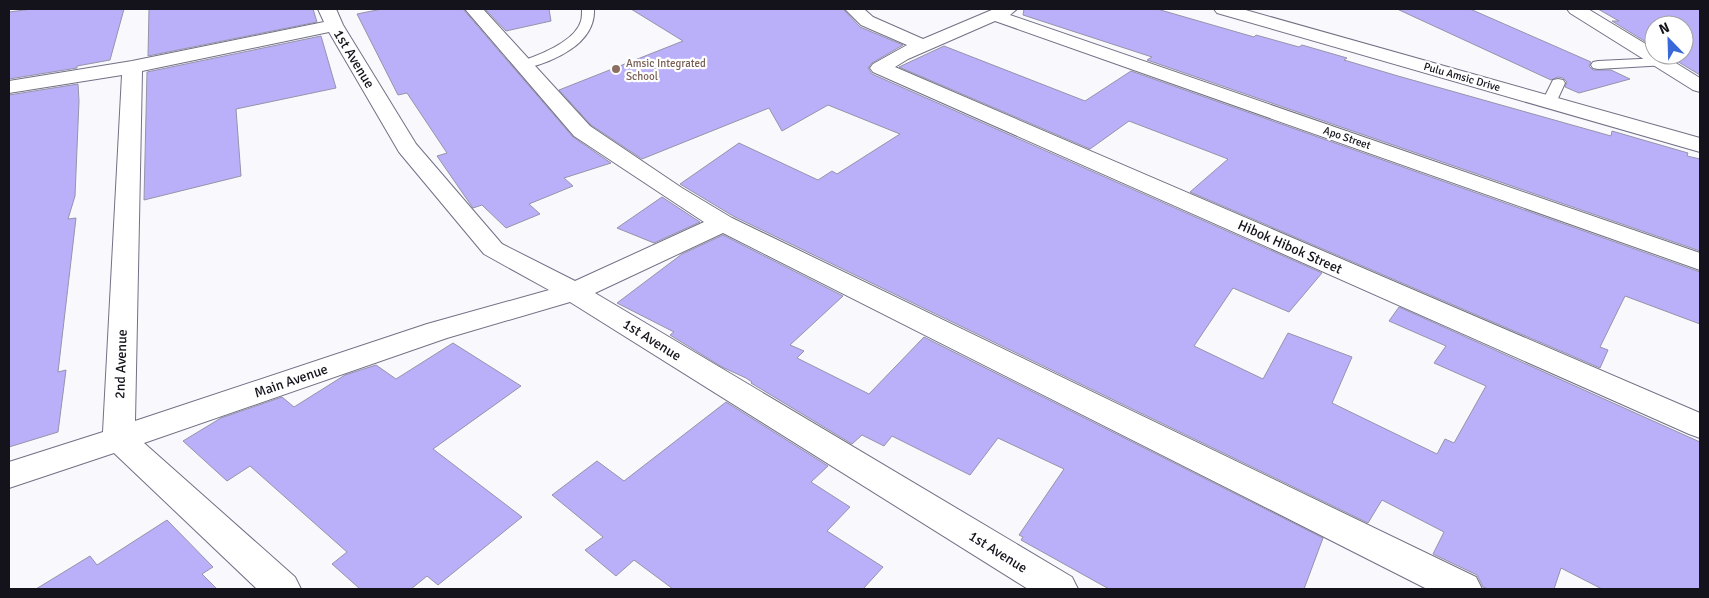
<svg xmlns="http://www.w3.org/2000/svg" width="1709" height="598" viewBox="0 0 1709 598" font-family="Signika,sans-serif">
	<rect width="100%" height="100%" fill="#f8f8fd"/>
	<!-- building -->
	<path fill="#bab0f9" stroke="#9693aa" d="M32 9H124L110 60 77 66V68L9 79V12Z
		M149 9H313L317 22 148 56Z
		M382 9H463L573 137 611 163 564 178 573 186 529 204 540 214 506 228 482 205 473 208 437 156 447 153 407 93 398 95 357 14Z
		M485 9H549L551 21 506 31Z
		M631 9H843L860 27 903 45 872 63 868 68 872 74 1322 273 1289 312 1233 288 1194 346 1263 379 1288 333 1352 357 1332 403 1437 454 1445 439 1454 443 1486 386 1434 363 1446 346 1389 321 1399 307 1700 442V589H1602L1561 568 1554 589H1488L1483 587 1477 575 1433 554 1444 532 1382 500 1368 523 733 216 680 184 739 143 818 180 832 171 837 174 900 134 828 105 782 131 769 108 642 159 591 125 559 90 683 41Z
		M1024 9H1157L1254 37 1256 35 1299 47 1302 45 1347 58 1344 60 1398 76 1611 136 1612 131 1688 153 1687 156 1700 159V251L1147 60 1152 57 1023 15Z
		M1397 9H1470L1591 62 1589 66 1593 70H1611L1630 79 1579 93 1565 87 1567 82 1563 78 1558 77 1551 80Z
		M1598 9H1700V75L1667 55H1684V25H1654V47L1612 21H1619Z
		M321 36 336 88 236 109 241 176 144 200 147 72Z
		M944 46 1085 101 1131 71 1700 272V324L1625 296 1600 347 1608 350 1600 368 1190 192 1228 159 1129 121 1090 149 899 67Z
		M78 84 79 101 75 196 68 219 76 218 58 372 66 370 58 432 9 447V95Z
		M662 197 700 222 654 243 617 228Z
		M723 235 843 296 790 345 804 351 797 358 869 394 924 337 1323 538 1304 589H1109L1021 540 1023 537 1019 535 1064 469 998 438 970 475 892 436 884 446 862 435 852 444 751 383 752 382 746 378 722 367 670 335 674 332 617 303 682 254Z
		M453 343 521 386 433 449 522 517 438 585 427 576 411 589H360L332 564 347 552 250 466 227 481 183 441 221 418 282 397 294 407 345 375 376 365 396 379Z
		M726 402 828 466 811 482 850 507 827 531 883 567 863 589H673L634 560 616 576 585 550 603 537 552 495 597 461 624 481Z
		M167 520 213 567 202 574 217 589H36L90 556 97 565Z"/>
	<g fill="none" stroke-linecap="round" stroke-linejoin="round">
		<!-- lane casing -->
		<g stroke="#727085" stroke-width="2">
			<path id="lane" d="M582 9H594C596 44 553 62 524 69L519 68 517 65 519 62C537 56 575 42 581 21 582 18 582 12 582 9Z
				M1661 58 1666 59 1668 62 1666 65 1598 69 1593 68 1591 65 1593 62 1598 61Z
				M1558 79 1563 80 1565 83 1555 105H1545L1542 102 1553 80Z"/>
		</g>
		<!-- street casing -->
		<g stroke="#727085" stroke-width="2">
			<path id="street" d="M318 9H336L343 25 416 144 502 244 575 281 704 222 574 136 465 9H483L590 126 682 188 732 218 1476 577 1482 589H1427L723 233 595 293 1072 577 1078 589H1028L570 302 447 338 144 443 295 577 301 589H257L114 453 9 488V462L103 432 122 75 9 93V81L132 61 324 22ZM329 32 399 152 484 254 549 290 427 324 135 421 142 71Z
				M845 9H864L873 17 923 39 994 9H1017L1010 15 1700 253V270L995 21 908 59 895 67 1700 413V438L1689 434 873 72 870 68 873 64 907 45 861 25Z
				M1214 9H1242L1700 138V152L1217 13Z
				M1567 9H1588L1654 49V55H1663L1700 78V92L1693 90 1570 13Z"/>
		</g>
		<!-- lane -->
		<use href="#lane" fill="#fff" fill-rule="evenodd"/>
		<!-- street -->
		<use href="#street" fill="#fff" fill-rule="evenodd"/>
	</g>
	<!-- markers -->
	<circle fill="#8d6e63" stroke="#fff" stroke-width="2" cx="616" cy="69" r="5"/>
	<g text-anchor="middle" dominant-baseline="central" stroke-width="4.5" stroke-linejoin="round" paint-order="stroke">
		<!-- far-education labels -->
		<g font-size="11" fill="#785e54" stroke="#fff" text-anchor="start">
			<text x="626" y="63">Amsic Integrated<tspan x="626" dy="13">School</tspan></text>
		</g>
		<!-- far-street labels -->
		<g font-size="11" fill="#14131b" stroke="#fff">
			<text transform="translate(1462 77) rotate(16)">Pulu Amsic Drive</text>
			<text transform="translate(1347 138) rotate(19)">Apo Street</text>
		</g>
		<!-- street labels -->
		<g font-size="14" fill="#14131b" stroke="#fff">
			<text transform="translate(354 59) rotate(59)">1st Avenue</text>
			<text transform="translate(1290 247) rotate(24)">Hibok Hibok Street</text>
			<text transform="translate(652 340) rotate(32)">1st Avenue</text>
			<text transform="translate(121 364) rotate(-88)">2nd Avenue</text>
			<text transform="translate(291 381) rotate(-19)">Main Avenue</text>
			<text transform="translate(998 552) rotate(32)">1st Avenue</text>
		</g>
	</g>
	<!-- border -->
	<rect width="1709" height="598" fill="none" stroke="#14131b" stroke-width="20"/>
	<!-- north arrow -->
	<g transform="translate(1669 40) rotate(337)"><circle r="24" fill="#ffffff" stroke="#a1a1a4"/>
	<path d="M0-4L9 19L0 12L-9 19Z" fill="#3968d8"/>
	<text y="-8" font-size="14" font-weight="bold" text-anchor="middle" fill="#14131b">N</text>
	</g>
</svg>
